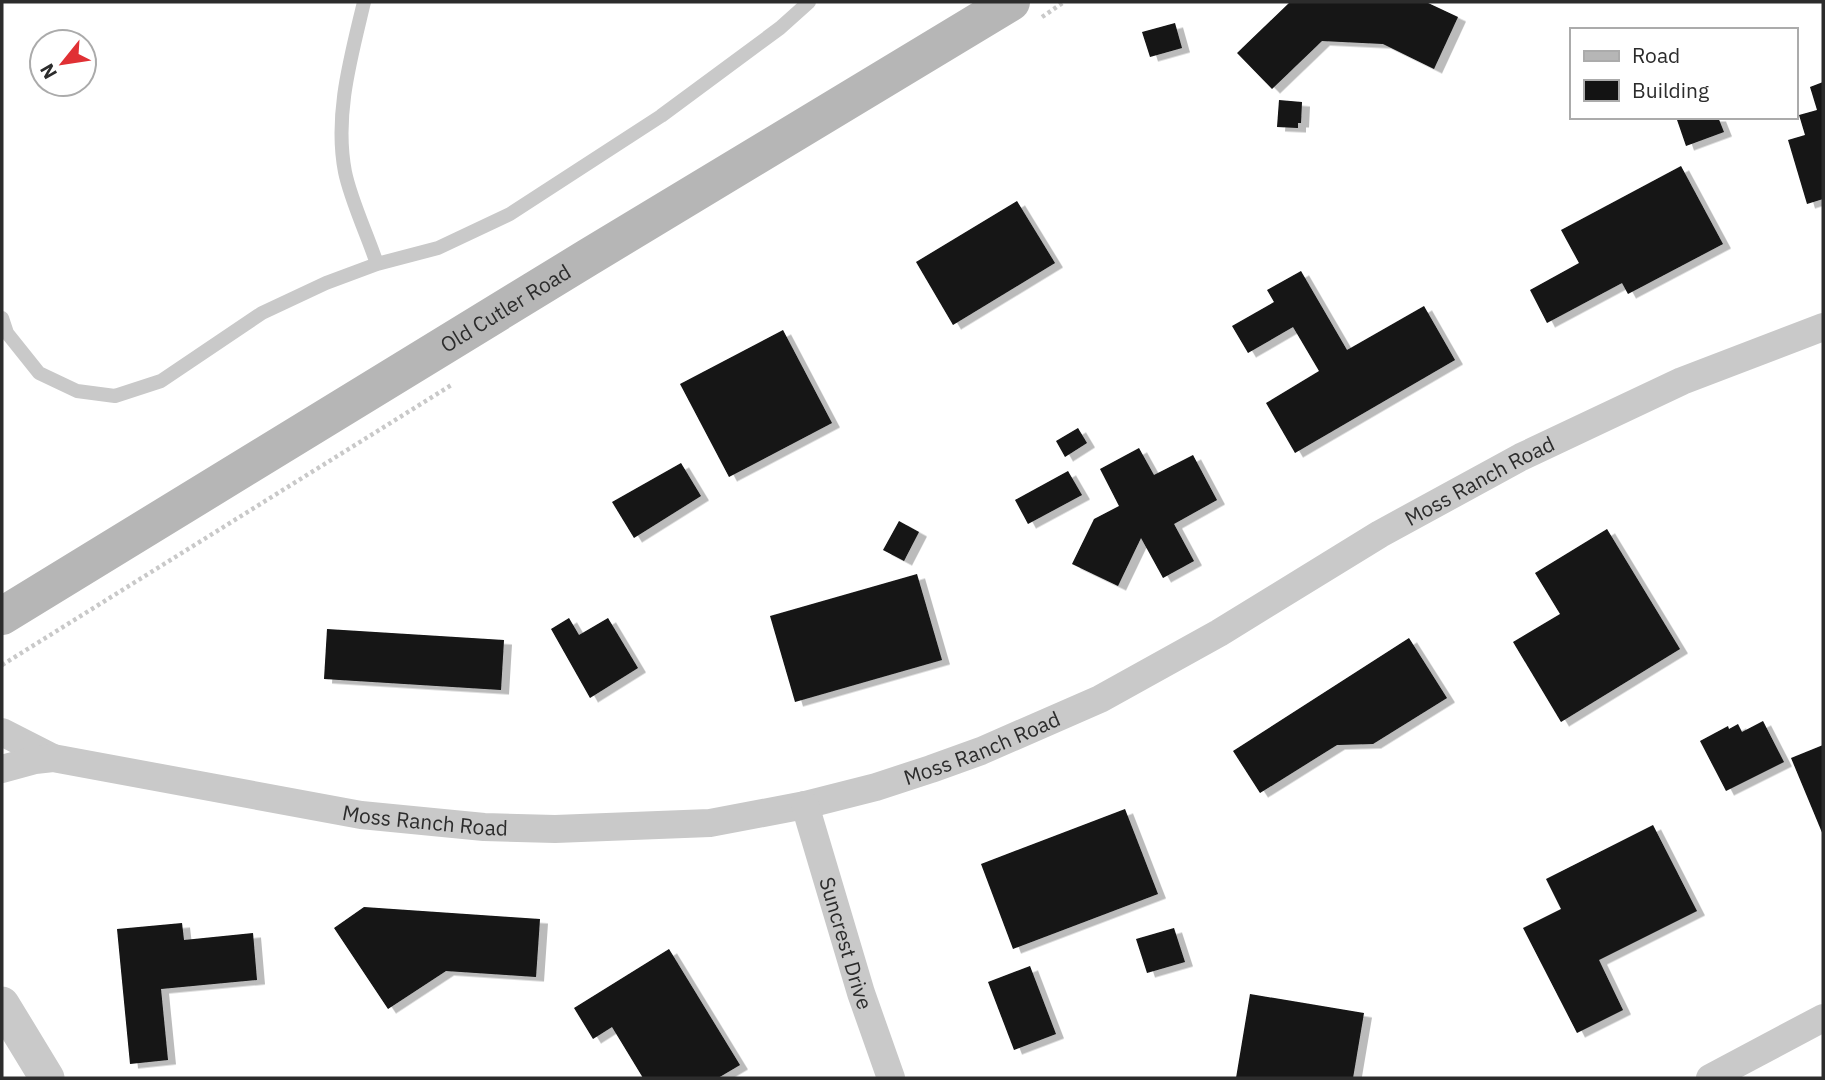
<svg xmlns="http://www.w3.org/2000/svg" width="1825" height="1080" viewBox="0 0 1825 1080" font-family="'IBM Plex Sans',sans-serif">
	<defs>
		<filter id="shadow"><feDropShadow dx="8" dy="4.5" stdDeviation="0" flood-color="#0004"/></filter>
	</defs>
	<rect width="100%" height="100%" fill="#fff"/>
	<!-- building -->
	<path fill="#131313" filter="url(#shadow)" d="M1290 2H1426L1458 17 1434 69 1383 44 1322 41 1272 89 1237 53Z
		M1175 23 1182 48 1150 57 1142 32Z
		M1823 82V199L1807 204 1788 140 1805 135 1799 115 1817 110 1810 87Z
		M1279 100 1302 102 1301 123H1298V128L1277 127Z
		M1676 117H1718L1724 132 1686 146Z
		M1681 166 1723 244 1628 294 1622 283 1547 323 1530 290 1579 263 1561 230Z
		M1017 201 1055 263 953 325 916 262Z
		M1301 271 1347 350 1424 306 1455 360 1295 453 1266 403 1319 371 1293 327 1248 353 1232 326 1274 302 1267 290Z
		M783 330 832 423 729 477 680 384Z
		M1078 428 1087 443 1065 457 1056 441Z
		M1139 448 1154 475 1193 455 1217 500 1174 524 1194 561 1163 578 1141 538 1118 586 1072 564 1094 519 1119 506 1100 469Z
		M681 463 701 496 634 538 612 502Z
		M1068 471 1082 495 1028 524 1015 500Z
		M899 521 919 532 904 561 883 550Z
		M1607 529 1680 649 1561 722 1513 642 1560 614 1535 573Z
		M917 574 942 660 795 702 770 616Z
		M569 618 579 635 608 618 638 668 590 698 551 629Z
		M327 629 504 640 501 690 324 679Z
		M1409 638 1447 698 1373 744 1337 745 1260 793 1233 751Z
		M1763 721 1784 762 1726 791 1700 741 1728 726 1729 729 1738 724 1742 732Z
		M1823 745V835L1791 758Z
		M1125 809 1158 894 1013 949 981 864Z
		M1653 825 1697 911 1599 960 1623 1010 1577 1033 1523 928 1561 909 1546 879Z
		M364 907 540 919 536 977 446 971 388 1009 334 928Z
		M182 923 184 940 253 933 257 980 161 989 168 1060 130 1064 117 929Z
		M1174 928 1185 962 1147 973 1136 939Z
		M669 949 740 1065 718 1078H643L612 1027 593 1039 574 1008Z
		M1030 966 1056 1034 1014 1050 988 982Z
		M1250 994 1364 1013 1353 1078H1236Z"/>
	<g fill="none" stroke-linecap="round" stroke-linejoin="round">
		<!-- path -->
		<path stroke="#c9c9c9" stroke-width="4.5" stroke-dasharray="3.5 3.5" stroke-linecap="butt" d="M1042 17 1064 2
			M2 665 453 384"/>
		<!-- service -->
		<path stroke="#c9c9c9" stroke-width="14" d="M364 2C351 57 334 115 345 172 351 201 368 236 377 264
			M2 318 7 333 39 373 77 391 115 396 161 381 262 313 326 283 377 264 438 248 510 214 661 116 780 28 809 2"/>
		<!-- minor -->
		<g stroke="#c9c9c9" stroke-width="28">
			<path d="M2 732 53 758"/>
			<path id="s1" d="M2 769 35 760 53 758 361 815 484 827 555 829 710 823 805 805 876 787 931 769 981 751 1100 699 1219 633 1380 534 1521 457 1682 381 1823 327"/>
			<path id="s2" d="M805 805 861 993 891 1078"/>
			<path d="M1710 1078 1823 1018"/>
		</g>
		<!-- tertiary -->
		<path stroke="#c9c9c9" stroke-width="35" d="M2 1004 47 1078"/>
		<!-- secondary -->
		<path stroke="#b6b6b6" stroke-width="38" id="s3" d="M2 616 587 258 1011 2"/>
	</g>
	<g text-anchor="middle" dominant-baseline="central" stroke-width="7" stroke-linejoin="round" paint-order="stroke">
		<!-- street labels -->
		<g font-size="21" fill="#2c2c2c" stroke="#fff">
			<text stroke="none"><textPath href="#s3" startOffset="590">Old Cutler Road</textPath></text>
			<text stroke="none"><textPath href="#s1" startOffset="1564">Moss Ranch Road</textPath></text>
			<text stroke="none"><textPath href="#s1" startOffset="998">Moss Ranch Road</textPath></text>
			<text stroke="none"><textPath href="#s1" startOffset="430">Moss Ranch Road</textPath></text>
			<text stroke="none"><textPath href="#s2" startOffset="144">Suncrest Drive</textPath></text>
		</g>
	</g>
	<!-- border -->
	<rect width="1825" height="1080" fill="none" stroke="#2c2c2c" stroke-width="7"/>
	<!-- legend -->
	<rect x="1570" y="28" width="228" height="91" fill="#ffffff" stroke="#ababab" stroke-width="2"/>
	<rect x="1584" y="51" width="35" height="10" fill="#b6b6b6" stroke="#ababab" stroke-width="2"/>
	<text x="1632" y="63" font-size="21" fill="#2c2c2c">Road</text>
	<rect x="1584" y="80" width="35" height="21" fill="#131313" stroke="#ababab" stroke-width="2"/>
	<text x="1632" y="98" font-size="21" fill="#2c2c2c">Building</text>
	<!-- north arrow -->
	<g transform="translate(63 63) rotate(240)"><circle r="33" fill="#ffffff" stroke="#ababab" stroke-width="2"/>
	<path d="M0-5L12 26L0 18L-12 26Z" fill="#e03034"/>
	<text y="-10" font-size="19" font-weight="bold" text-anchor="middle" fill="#2c2c2c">N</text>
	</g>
</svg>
